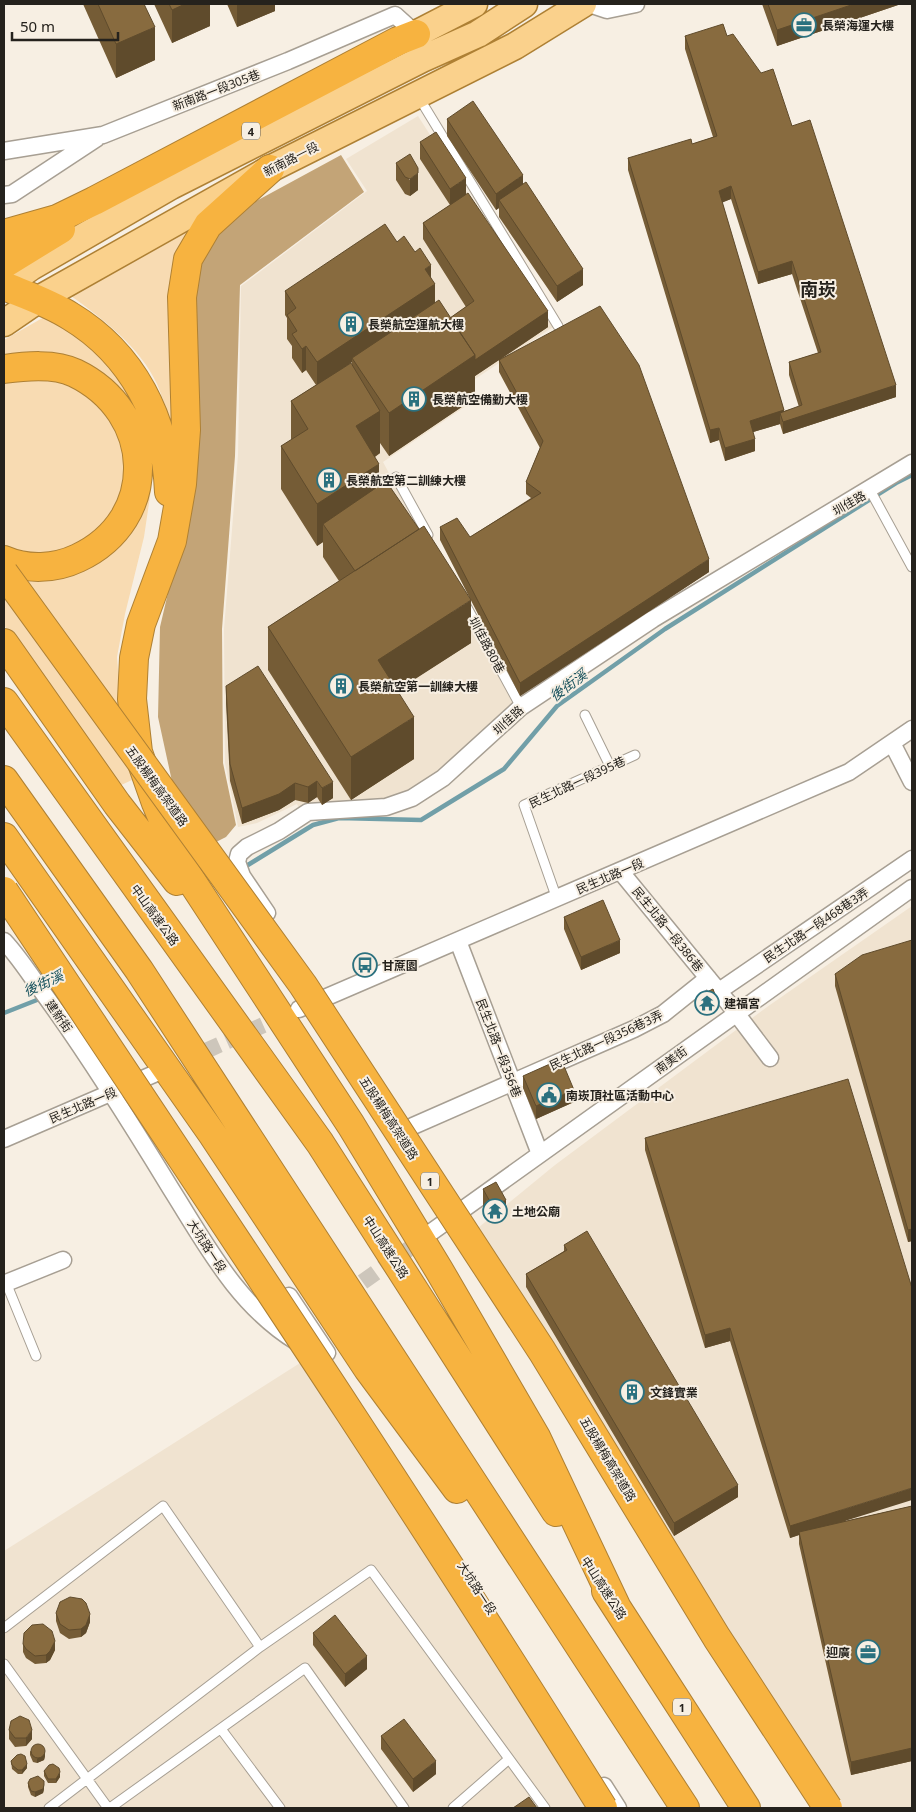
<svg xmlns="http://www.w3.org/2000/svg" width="916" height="1812" viewBox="0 0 916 1812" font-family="'Noto Sans','Noto Sans TC',sans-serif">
	<rect width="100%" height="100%" fill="#f7efe3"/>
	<!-- built -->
	<path fill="#f0e3d0" d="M418 116 553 327 469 383 478 398 383 462 517 710 411 797 299 808 297 804 257 823 238 827 225 763 224 629 238 455 241 286 367 191 346 159Z
		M912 906V1808H839L473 1232 555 1165 767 1007Z
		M311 1356 586 1808H4V1551Z"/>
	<!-- green -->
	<path fill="#f8dbb2" d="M203 219 174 420H170C166 408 162 396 157 384 140 347 103 319 71 296Z
		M46 316 80 337 114 371 137 410 136 415 117 389 4 358V340Z
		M41 376C55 379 70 382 82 387 88 390 94 398 99 402 145 443 131 525 75 550 52 560 28 555 4 550V380Z
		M152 483 144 537 125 614 117 657 124 748 132 780 119 786 4 625V569L57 575 146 484Z"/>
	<!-- forest -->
	<path fill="#c3a477" d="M341 155 364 192 240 285 235 456 222 629 223 763 236 825 226 837 216 842 173 786 158 717 160 627 190 499V346L201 251 245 207Z"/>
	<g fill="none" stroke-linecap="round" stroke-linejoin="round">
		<!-- stream -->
		<path stroke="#719fa8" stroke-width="4.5" d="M243 868 313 825 339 818 421 820 504 769 557 706 665 629 896 483 912 475
			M4 1013 42 998"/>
		<!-- street-tunnel -->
		<path stroke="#cdc6bb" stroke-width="16" stroke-dasharray="16 8" stroke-linecap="butt" d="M161 1071 288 1014
			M343 1296 427 1236"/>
		<!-- lane casing -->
		<g stroke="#a79f93" stroke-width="11">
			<path id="lane" d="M418 96 558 326
				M396 477 428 535
				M870 490 912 567
				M465 604 521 707
				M585 715 610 766
				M557 899 524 805 635 755
				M5 1280 36 1356
				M4 1628 163 1506 260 1647
				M4 1664 108 1808
				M221 1729 280 1808
				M49 1808 260 1647 371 1570 545 1808
				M110 1808 305 1668 404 1808
				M453 1808 509 1759"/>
		</g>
		<!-- street casing -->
		<g stroke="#a79f93" stroke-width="19">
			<path id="street" d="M589 4 607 10 636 4
				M4 151 103 135 288 61 395 15 416 34
				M4 195 12 194 97 138
				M892 743 912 782
				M621 872 730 1005 770 1058
				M267 913 242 876 237 862 239 854 247 847 279 831 308 812 386 807 412 798 443 778 521 707 653 619 912 463
				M4 941C21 959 34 981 49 1001 93 1062 132 1125 171 1189 207 1246 238 1306 297 1342
				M458 941 540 1154
				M719 991 912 859
				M299 1009 849 772 912 729
				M413 1126 634 1029 663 1014 708 978
				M4 1139 161 1071
				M430 1233 912 888
				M6 1283 63 1260
				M289 1296 327 1353
				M604 1786 618 1808"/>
		</g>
		<!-- primary casing -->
		<g stroke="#ae8034" stroke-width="29">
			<path id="primary" d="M416 34 474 4
				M4 286 31 267 171 186 422 59 478 34 524 4
				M4 323 39 299 270 169 515 46 583 4"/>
		</g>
		<!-- highway casing -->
		<g stroke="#ae8034" stroke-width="30">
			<path id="highway" d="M270 169 208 225 188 259 182 297 186 430 182 484 172 541 141 624 134 658 132 699 138 752 156 803 183 868 351 1125 439 1270 536 1437 616 1606
				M4 234 57 219 94 201 398 41 416 34
				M4 264 61 229
				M4 286C26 295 50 303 70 316 133 354 166 419 169 492
				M4 369C25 366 55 363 75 373 156 412 161 519 78 558 55 569 27 570 4 560
				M4 643 117 804 177 881
				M4 702 320 1143 556 1512
				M4 780 139 970 685 1808
				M4 837 213 1135 368 1369 457 1489
				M606 1591 746 1808"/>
		</g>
		<!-- lane -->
		<use href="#lane" stroke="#fff" stroke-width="9"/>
		<!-- street -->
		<use href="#street" stroke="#fff" stroke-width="16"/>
		<!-- primary -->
		<use href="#primary" stroke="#fad18c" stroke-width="26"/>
		<!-- highway -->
		<use href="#highway" stroke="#f7b340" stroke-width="28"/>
		<!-- highway-bridge casing -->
		<g stroke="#ae8034" stroke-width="30" stroke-linecap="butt">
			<path id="highway-bridge" d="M4 573 303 985 542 1351 717 1638 828 1808
				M4 891C206 1195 410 1498 603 1808"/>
		</g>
		<!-- highway-bridge -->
		<use href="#highway-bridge" stroke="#f7b340" stroke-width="28"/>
	</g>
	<!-- wall -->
	<path fill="#755c36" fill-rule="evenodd" d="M83 4H144L155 60 116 78Z
		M154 4H210V26L172 43Z
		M227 4H275V11L237 27Z
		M762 4H901L777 46Z
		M685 36H727L792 126 896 397 783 434 780 424 753 432 755 451 725 461 719 440 710 443 628 170V158L692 144 713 137 685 49ZM731 199 758 284 792 274 818 353 789 362V375L799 407 784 411 722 202Z
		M447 119 523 184 583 285 557 302 499 217V208L496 210 447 136Z
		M420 142 466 195 548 327 501 359 709 572 520 696 440 540V527L470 537 531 498 526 494V482L540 448 499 372V360L475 376V398L389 456 380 443V453L375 457 379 485 471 643 397 690 414 759 351 800 268 670V627L339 581 323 557V542L317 546 281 489V446L291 440V401L316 385 306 370 302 373 292 358V346L287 339V318L285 315V291L397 242 431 278 435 303 450 318 466 307 423 239V223L450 205 420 159ZM352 362V366L344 368Z
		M396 163 418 190 410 196 405 194 396 180Z
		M226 686 333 798 322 805 317 797 308 803 295 800 279 810 242 824 230 781 226 703Z
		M564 917 620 953 581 970 564 929Z
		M912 940V1241L908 1242 835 986V974Z
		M697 997 717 1004 702 1011 697 1001Z
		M523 1076 574 1102 536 1119 523 1088Z
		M645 1138 846 1521 912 1506V1761L851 1775 799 1544V1535L790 1538 730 1341 705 1348 645 1150Z
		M483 1189 506 1216 493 1223 483 1206Z
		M564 1245 738 1497 674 1536 526 1287V1274L564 1251Z
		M56 1613 90 1622 86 1633 81 1637 69 1639 60 1633 56 1621Z
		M313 1633 367 1669 345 1687 313 1645Z
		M23 1644 55 1650 50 1660 46 1663 35 1664 26 1658 23 1652Z
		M9 1730 32 1739 26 1746 15 1747 9 1739Z
		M381 1736 436 1774 413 1792 381 1749Z
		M30 1751 45 1756 44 1760 37 1763 33 1762 30 1755Z
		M11 1761 27 1768 22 1774H18L12 1769Z
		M44 1771 60 1777 56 1783H48L44 1776Z
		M28 1783 44 1789 43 1793 35 1797 31 1795 28 1787Z"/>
	<!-- shaded-wall -->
	<path fill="#5f4b2c" d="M185 4H210V26L172 43V10Z
		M237 4H275V11L237 27Z
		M854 4H901L777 46V30Z
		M155 27V60L116 78V44Z
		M418 173V190L410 196V179Z
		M523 175V192L499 200V208L496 210V194Z
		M466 178V195L450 205V189Z
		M731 186V199L719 204V191Z
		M792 261V274L758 284V272Z
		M431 265V286L435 284V308L352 358V362L317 386V362L425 269Z
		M583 269V285L557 302V286Z
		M548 311V327L475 376V398L389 456V413L475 355Z
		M306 346V370L302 373V349Z
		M896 385V397L783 434V422L780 413V424L750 433V421L784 410V421Z
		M380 411V453L356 469V426Z
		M719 428V440L710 443V430Z
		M755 439V451L725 461V448Z
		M379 464V507L323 524V542L317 546V504Z
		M709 559V572L520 696V683Z
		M471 600V643L378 703V660Z
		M414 717V759L351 800V757Z
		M317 781V797L308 803V787Z
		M333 782V798L322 805V788Z
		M295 783V800L279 810 242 824V808Z
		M620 940V953L581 970V957Z
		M717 1000V1004L702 1011V1007Z
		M574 1090V1102L536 1119V1106Z
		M506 1200V1216L493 1223V1207Z
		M912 1229V1241L908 1242V1230Z
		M730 1328V1341L705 1348V1335Z
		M738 1485V1497L674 1536V1523Z
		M912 1488V1500L800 1535 799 1532V1535L790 1538V1526Z
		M90 1614V1622L86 1633 81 1637V1629Z
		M55 1641V1650L50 1660 46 1663V1655Z
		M367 1656V1669L345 1687V1674Z
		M32 1730V1739L26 1746V1738Z
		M912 1748V1761L851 1775V1762Z
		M45 1752V1756L44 1760 37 1763V1759Z
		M436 1761V1774L413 1792V1779Z
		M27 1764V1768L22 1774V1770Z
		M60 1772V1777L56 1783V1779Z
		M44 1785V1789L43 1793 35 1797V1792Z"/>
	<!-- building -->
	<path fill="#886b3f" stroke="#5f4b2c" d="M98 4H144L155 27 116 44Z
		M169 4H185L172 10Z
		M768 4H854L777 30Z
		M723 24 727 36 733 34 761 73 773 69 792 126 810 120 896 385 783 422 780 413 802 405 789 362 821 352 792 261 758 272 731 186 719 191 784 410 750 421 755 439 725 448 719 428 710 430 628 158 691 139 692 144 717 136 685 36Z
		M473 101 523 175 496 194 447 119Z
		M436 132 466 178 450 189 420 142Z
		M410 154 418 168V173L410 179 405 177 396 163Z
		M526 182 583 269 557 286 499 200Z
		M468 193 548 311 475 360V355L450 318 474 301 423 223Z
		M385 224 397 242 404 236 415 252 420 248 431 265 425 269 435 284 317 362 306 346 302 349 292 334 297 331 287 315 296 308 285 291Z
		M439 300 475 355 389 413 352 358Z
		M600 306 639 365 709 559 520 683 440 527 457 518 470 537 541 493 526 482 543 441 499 360Z
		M351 363 380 411 356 426 379 464 317 504 281 446 308 429 291 401Z
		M386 481 419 529 355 571 323 524Z
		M424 526 471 600 378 660 414 717 351 757 268 627Z
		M258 666 333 782 322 788 317 781 308 787 295 783 279 794 242 808 230 764 226 686Z
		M603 900 620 940 581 957 564 917Z
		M912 940V1229L908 1230 835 974 862 955Z
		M713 989 717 1000 702 1007 697 997Z
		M561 1059 574 1090 536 1106 523 1076Z
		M848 1079 912 1288V1488L790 1526 730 1328 705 1335 645 1138Z
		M496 1182 506 1200 493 1207 483 1189Z
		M587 1231 738 1485 674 1523 526 1274 567 1250 564 1245Z
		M912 1506V1748L851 1762 799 1532Z
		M70 1597 82 1599 86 1603 90 1614 86 1625 81 1629 69 1630 60 1624 56 1613 60 1602Z
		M335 1615 367 1656 345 1674 313 1633Z
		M43 1624 52 1631 55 1641 50 1651 46 1655 35 1656 26 1649 23 1644 24 1633 32 1625Z
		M20 1716 29 1720 32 1730 26 1738H15L9 1730 11 1721Z
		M404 1719 436 1761 413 1779 381 1736Z
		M31 1751a7 7 0 1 1 14 0a7 7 0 1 1-14 0Z
		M21 1754 25 1756 27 1764 22 1770H18L12 1765 11 1761 17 1755Z
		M53 1764 59 1768 60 1772 56 1779H48L44 1771 49 1765Z
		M38 1776 44 1781V1785L43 1789 35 1792 31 1791 28 1783 30 1779Z
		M529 1797 537 1808H513Z"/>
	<!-- icons -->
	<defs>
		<g id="office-ring" transform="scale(1.25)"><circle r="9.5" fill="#f7efe3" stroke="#2b717f" stroke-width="1.5"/><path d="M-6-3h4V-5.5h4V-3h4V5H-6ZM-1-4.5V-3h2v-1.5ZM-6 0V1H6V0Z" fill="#2b717f"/></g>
		<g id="building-ring" transform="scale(1.25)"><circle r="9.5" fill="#f7efe3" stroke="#2b717f" stroke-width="1.5"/><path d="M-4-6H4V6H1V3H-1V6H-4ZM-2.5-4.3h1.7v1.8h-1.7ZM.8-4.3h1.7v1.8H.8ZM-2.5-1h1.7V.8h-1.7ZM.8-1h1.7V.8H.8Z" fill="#2b717f"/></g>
		<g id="bus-ring" transform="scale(1.25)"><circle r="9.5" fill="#f7efe3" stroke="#2b717f" stroke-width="1.5"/><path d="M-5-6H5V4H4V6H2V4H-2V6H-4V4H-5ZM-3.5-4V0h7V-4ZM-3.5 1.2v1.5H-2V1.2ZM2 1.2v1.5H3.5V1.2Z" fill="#2b717f"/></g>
		<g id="temple-ring" transform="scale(1.25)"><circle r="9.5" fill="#f7efe3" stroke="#2b717f" stroke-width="1.5"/><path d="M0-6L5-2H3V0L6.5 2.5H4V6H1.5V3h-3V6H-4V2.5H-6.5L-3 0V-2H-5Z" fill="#2b717f"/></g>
		<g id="civic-ring" transform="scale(1.25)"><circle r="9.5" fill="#f7efe3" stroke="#2b717f" stroke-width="1.5"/><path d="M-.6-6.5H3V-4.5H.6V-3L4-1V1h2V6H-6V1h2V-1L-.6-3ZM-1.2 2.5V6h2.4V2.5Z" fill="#2b717f"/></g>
	</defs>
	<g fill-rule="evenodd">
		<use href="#office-ring" x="804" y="25"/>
		<use href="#building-ring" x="351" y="324"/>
		<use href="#building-ring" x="414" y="399"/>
		<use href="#building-ring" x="329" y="480"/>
		<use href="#building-ring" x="341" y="686"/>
		<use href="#bus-ring" x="365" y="965"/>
		<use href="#temple-ring" x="707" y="1003"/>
		<use href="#civic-ring" x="549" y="1095"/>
		<use href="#temple-ring" x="495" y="1211"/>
		<use href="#building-ring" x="632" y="1392"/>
		<use href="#office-ring" x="868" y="1652"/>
	</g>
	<g text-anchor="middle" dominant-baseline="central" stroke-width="4" stroke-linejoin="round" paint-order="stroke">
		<!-- shield labels -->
		<g fill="#f7efe3" stroke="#646058" stroke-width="1">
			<rect x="242" y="122.5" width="18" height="17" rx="4"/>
			<rect x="421" y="1172.5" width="18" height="17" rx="4"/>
			<rect x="673" y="1698.5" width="18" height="17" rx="4"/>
		</g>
		<g font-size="11" font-weight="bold" fill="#25221d">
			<text x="251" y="131">4</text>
			<text x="430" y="1181">1</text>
			<text x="682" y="1707">1</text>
		</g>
		<!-- poi labels -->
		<g font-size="12" font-weight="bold" fill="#25221d" stroke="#f7efe3" text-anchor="start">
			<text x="822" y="25">長榮海運大樓</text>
			<text x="368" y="324">長榮航空運航大樓</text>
			<text x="432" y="399">長榮航空備勤大樓</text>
			<text x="346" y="480">長榮航空第二訓練大樓</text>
			<text x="358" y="686">長榮航空第一訓練大樓</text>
			<text x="382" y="965">甘蔗園</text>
			<text x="724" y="1003">建福宮</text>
			<text x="566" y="1095">南崁頂社區活動中心</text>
			<text x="512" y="1211">土地公廟</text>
			<text x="650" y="1392">文鋒實業</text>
			<text x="850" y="1652" text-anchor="end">迎廣</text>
		</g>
		<!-- street labels -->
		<g font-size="12" fill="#25221d" stroke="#f7efe3">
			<text transform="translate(216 90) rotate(-21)">新南路一段305巷</text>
			<text transform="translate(291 159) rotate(-27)">新南路一段</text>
			<text transform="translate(849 503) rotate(-30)">圳佳路</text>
			<text transform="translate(487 645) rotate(62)">圳佳路80巷</text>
			<text transform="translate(508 720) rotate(-42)">圳佳路</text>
			<text transform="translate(577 782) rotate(-25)">民生北路一段395巷</text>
			<text transform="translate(157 786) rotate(54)">五股楊梅高架道路</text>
			<text transform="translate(610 876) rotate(-23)">民生北路一段</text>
			<text transform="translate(155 915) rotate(54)">中山高速公路</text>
			<text transform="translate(816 925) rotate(-34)">民生北路一段468巷3弄</text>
			<text transform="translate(668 929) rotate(51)">民生北路一段386巷</text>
			<text transform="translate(59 1016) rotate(55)">建新街</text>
			<text transform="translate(606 1040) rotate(-25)">民生北路一段356巷3弄</text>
			<text transform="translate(499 1048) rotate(69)">民生北路一段356巷</text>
			<text transform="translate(671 1060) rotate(-36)">南美街</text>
			<text transform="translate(83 1105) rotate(-23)">民生北路一段</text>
			<text transform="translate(389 1118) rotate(57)">五股楊梅高架道路</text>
			<text transform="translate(207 1246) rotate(57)">大坑路一段</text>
			<text transform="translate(386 1247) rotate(57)">中山高速公路</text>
			<text transform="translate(608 1459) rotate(59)">五股楊梅高架道路</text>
			<text transform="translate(477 1588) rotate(57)">大坑路一段</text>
			<text transform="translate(604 1588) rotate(57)">中山高速公路</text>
		</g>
		<!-- water labels -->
		<g font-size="14" font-style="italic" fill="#19535e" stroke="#f7efe3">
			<text transform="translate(568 685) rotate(-37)">後街溪</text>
			<text transform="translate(43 983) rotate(-25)">後街溪</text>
		</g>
		<!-- district labels -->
		<g font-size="18" font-weight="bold" fill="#25221d" stroke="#f7efe3">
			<text x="818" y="289">南崁</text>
		</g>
	</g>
	<!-- border -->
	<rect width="916" height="1812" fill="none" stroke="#25221d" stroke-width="10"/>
	<!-- scale -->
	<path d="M12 32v8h106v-8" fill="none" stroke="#25221d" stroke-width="2.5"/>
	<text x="20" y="32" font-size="15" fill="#25221d" stroke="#f7efe3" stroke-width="4" paint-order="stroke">50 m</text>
</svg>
